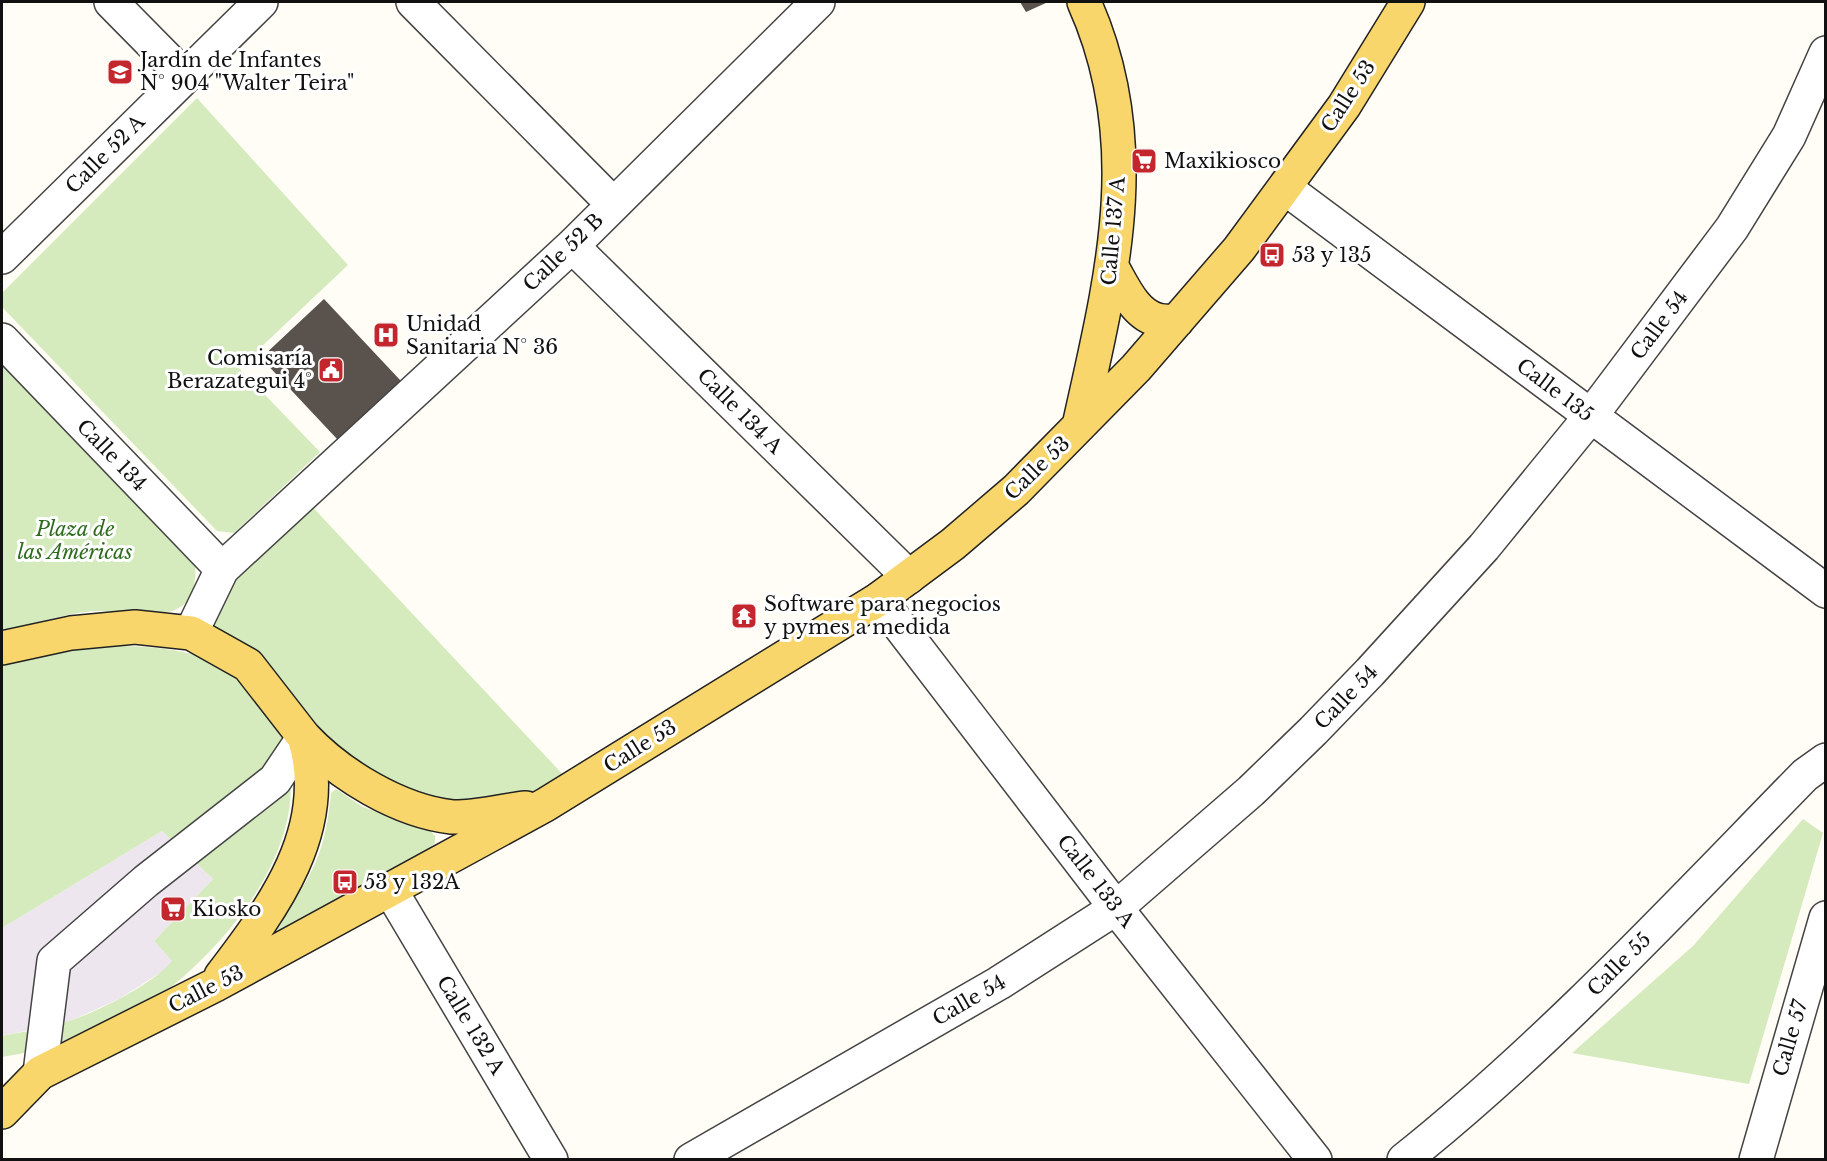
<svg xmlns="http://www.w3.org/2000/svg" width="1827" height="1161" viewBox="0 0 1827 1161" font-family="'Libre Baskerville',serif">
	<rect width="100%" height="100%" fill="#fffdf5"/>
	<!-- industrial -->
	<path fill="#eee6ef" d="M162 831 213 879 154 941 173 962 166 969 119 999 68 1022 2 1036V928Z"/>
	<!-- green -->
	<path fill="#d5ebbd" d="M197 98 348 265 239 368 320 452 234 533 217 531 2 307 3 292Z
		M2 360 195 560C201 633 143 610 96 611 71 612 27 625 2 632Z
		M306 500 568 780 523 798 469 811 364 776 200 629 228 571Z
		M105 645C140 647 175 646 208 660 238 674 264 698 278 728 322 822 245 925 176 983 168 990 158 995 149 1001 104 1029 54 1049 2 1057V1036C24 1031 48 1029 69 1021 99 1011 152 985 172 961L154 941 213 879 162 831 2 928V665L33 654Z
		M336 789 363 807 430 830 435 836V843L429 849 270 935C288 910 308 883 319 854 326 834 329 814 331 793Z
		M1803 819 1823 833 1749 1084 1572 1053 1693 946Z"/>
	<!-- building -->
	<path fill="#5a524d" d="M1020 2H1048L1026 12Z
		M324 299 401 381 338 440 261 358Z"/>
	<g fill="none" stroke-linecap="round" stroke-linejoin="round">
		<!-- minor casing -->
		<g stroke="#444" stroke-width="36">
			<path id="minor" d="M111 2 184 76
				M413 2 613 204
				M1285 188 1826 591
				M572 246 909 577
				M2 257 261 2
				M2 340 222 569
				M879 599 1116 908 1315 1160
				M191 633 222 569 572 246 818 2
				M391 891 551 1160
				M40 1073 54 961 146 881 275 780 304 737
				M691 1160 999 983 1116 908 1251 791 1313 731 1370 672 1484 547 1590 417 1732 228 1789 136 1826 53
				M1404 1160C1549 1044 1675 908 1805 775L1826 760
				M1756 1160 1826 918"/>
		</g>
		<!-- major casing -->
		<g stroke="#222" stroke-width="36">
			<path id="major" d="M1112 267C1123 286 1135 315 1158 320 1164 322 1171 321 1177 321
				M1079 426C1111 281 1148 144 1084 2
				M2 648 71 633 135 627 191 633 248 665 304 737C333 828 273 908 221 976
				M304 737C340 775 399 811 452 817 472 818 505 810 526 808
				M2 1112 40 1073 215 985 545 805 879 599 953 544 1016 490 1136 368 1239 249 1344 106 1408 2"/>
		</g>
		<!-- minor -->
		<use href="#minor" stroke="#fff" stroke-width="33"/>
		<!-- major -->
		<use href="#major" stroke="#f9d66b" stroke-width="33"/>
	</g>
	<!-- icons -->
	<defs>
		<g id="school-square" transform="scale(1.35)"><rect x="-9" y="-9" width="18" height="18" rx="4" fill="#c4262e" stroke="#fff"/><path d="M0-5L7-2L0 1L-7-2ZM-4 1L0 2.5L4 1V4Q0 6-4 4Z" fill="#fff"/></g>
		<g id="supermarket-square" transform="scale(1.35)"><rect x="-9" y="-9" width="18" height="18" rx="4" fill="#c4262e" stroke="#fff"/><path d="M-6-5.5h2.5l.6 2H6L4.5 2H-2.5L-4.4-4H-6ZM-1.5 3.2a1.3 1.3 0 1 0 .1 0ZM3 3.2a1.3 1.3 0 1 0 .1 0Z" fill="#fff"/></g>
		<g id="bus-square" transform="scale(1.35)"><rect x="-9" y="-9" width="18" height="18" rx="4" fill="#c4262e" stroke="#fff"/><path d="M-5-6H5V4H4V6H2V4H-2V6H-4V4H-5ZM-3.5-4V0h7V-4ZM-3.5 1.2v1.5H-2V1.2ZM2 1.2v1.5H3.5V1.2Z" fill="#fff"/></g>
		<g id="hospital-square" transform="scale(1.35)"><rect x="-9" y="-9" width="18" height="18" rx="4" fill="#c4262e" stroke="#fff"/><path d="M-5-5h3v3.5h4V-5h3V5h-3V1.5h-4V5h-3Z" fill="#fff"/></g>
		<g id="civic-square" transform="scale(1.35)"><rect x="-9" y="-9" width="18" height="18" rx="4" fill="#c4262e" stroke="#fff"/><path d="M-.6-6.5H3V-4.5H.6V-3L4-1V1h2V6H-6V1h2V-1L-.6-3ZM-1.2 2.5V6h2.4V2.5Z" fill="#fff"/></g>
		<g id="temple-square" transform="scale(1.35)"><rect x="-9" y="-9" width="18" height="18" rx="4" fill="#c4262e" stroke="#fff"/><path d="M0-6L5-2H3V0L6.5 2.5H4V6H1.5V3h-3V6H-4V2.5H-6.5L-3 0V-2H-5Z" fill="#fff"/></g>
	</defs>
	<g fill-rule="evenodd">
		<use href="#school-square" x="120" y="72"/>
		<use href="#supermarket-square" x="1144" y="161"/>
		<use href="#bus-square" x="1272" y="255"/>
		<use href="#hospital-square" x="386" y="335"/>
		<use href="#civic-square" x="331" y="370"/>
		<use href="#temple-square" x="744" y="616"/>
		<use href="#bus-square" x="345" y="882"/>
		<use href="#supermarket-square" x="173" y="909"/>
	</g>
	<g text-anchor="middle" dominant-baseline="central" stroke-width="6" stroke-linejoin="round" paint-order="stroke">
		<!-- poi labels -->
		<g font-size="20" fill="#111" stroke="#fff" text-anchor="start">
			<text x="140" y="60">Jardín de Infantes<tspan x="140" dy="23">N° 904 "Walter Teira"</tspan></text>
			<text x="1164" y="161">Maxikiosco</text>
			<text x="1292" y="255">53 y 135</text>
			<text x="406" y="324">Unidad<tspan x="406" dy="23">Sanitaria N° 36</tspan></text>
			<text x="312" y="358" text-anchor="end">Comisaría<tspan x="312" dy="23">Berazategui 4°</tspan></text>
			<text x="764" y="604">Software para negocios<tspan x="764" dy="23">y pymes a medida</tspan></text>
			<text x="364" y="882">53 y 132A</text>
			<text x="192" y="909">Kiosko</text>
		</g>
		<!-- street labels -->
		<g font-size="20" fill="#111" stroke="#fff">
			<text transform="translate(1348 96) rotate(-57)">Calle 53</text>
			<text transform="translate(105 154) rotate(-45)">Calle 52 A</text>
			<text transform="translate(1113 231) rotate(-85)">Calle 137 A</text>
			<text transform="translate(563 252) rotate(-44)">Calle 52 B</text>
			<text transform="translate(1659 325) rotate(-53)">Calle 54</text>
			<text transform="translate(1555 390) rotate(37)">Calle 135</text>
			<text transform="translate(740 411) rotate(45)">Calle 134 A</text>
			<text transform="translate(112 455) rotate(46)">Calle 134</text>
			<text transform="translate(1037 468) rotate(-44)">Calle 53</text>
			<text transform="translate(1346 697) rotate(-46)">Calle 54</text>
			<text transform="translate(640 746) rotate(-32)">Calle 53</text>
			<text transform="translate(1096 881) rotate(52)">Calle 133 A</text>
			<text transform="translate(1619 964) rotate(-45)">Calle 55</text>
			<text transform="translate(206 989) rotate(-27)">Calle 53</text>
			<text transform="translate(969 1000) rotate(-30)">Calle 54</text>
			<text transform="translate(471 1025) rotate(59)">Calle 132 A</text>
			<text transform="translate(1790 1038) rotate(-74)">Calle 57</text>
		</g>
		<!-- park labels -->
		<g font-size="20" font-style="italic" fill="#2f6b1f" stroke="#fff">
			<text x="75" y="529">Plaza de<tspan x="75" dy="23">las Américas</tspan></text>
		</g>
	</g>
	<!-- border -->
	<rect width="1827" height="1161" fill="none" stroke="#111111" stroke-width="6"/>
</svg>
